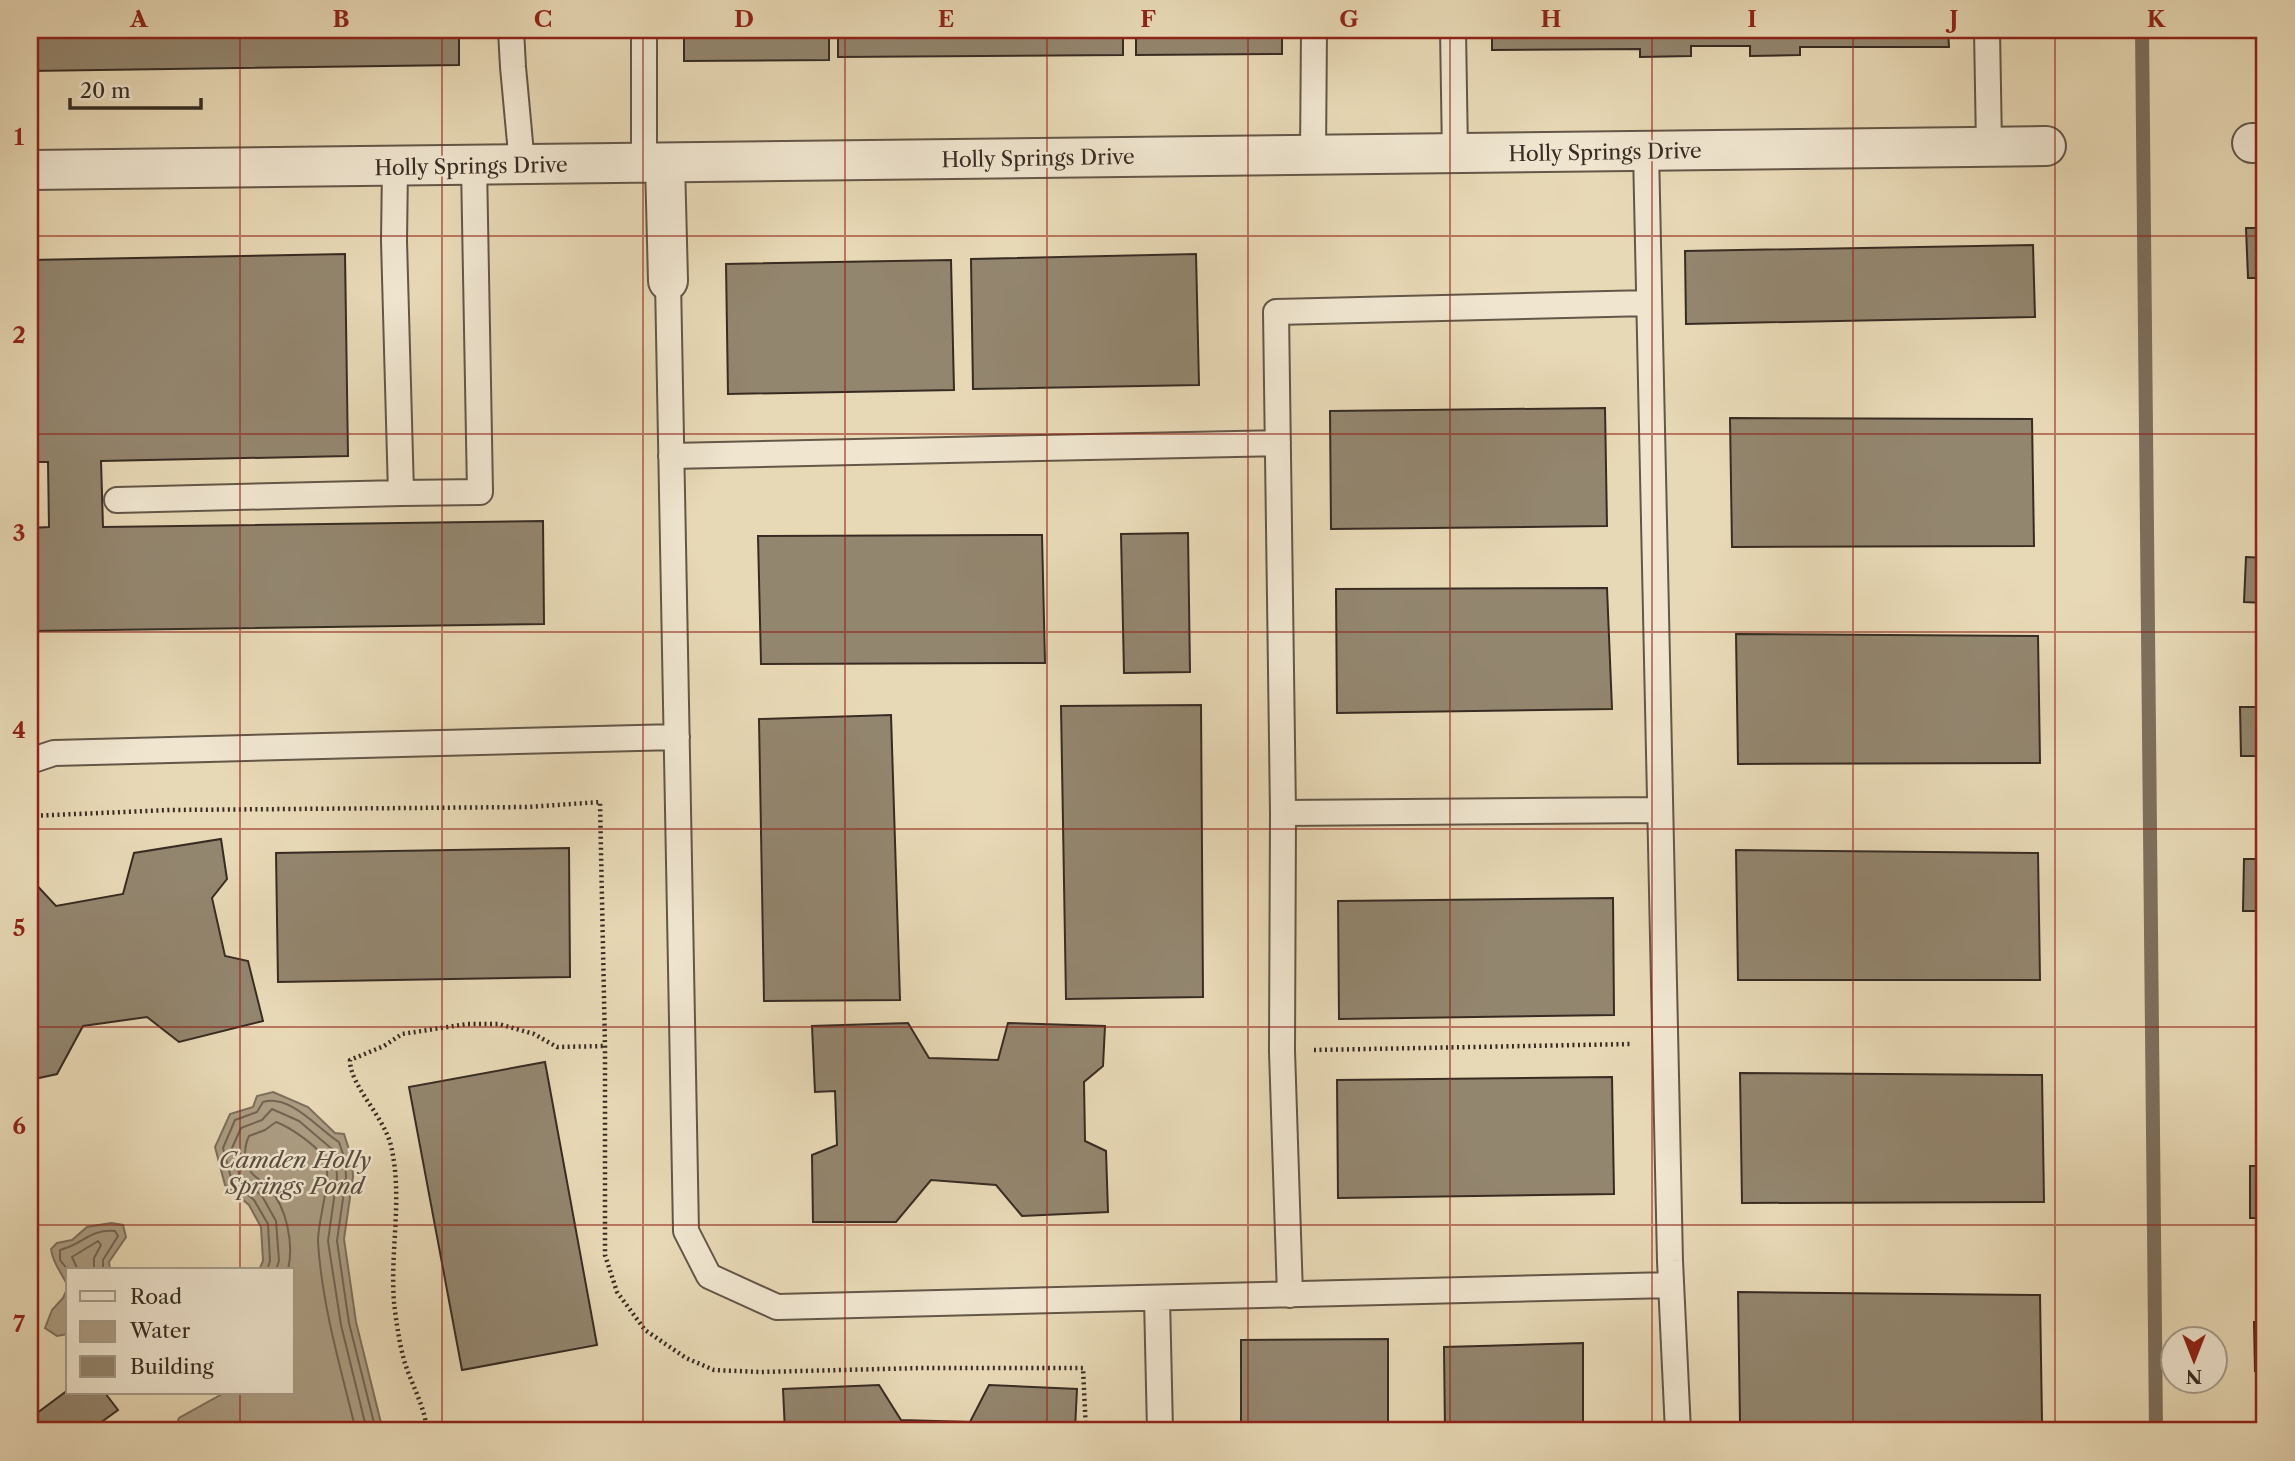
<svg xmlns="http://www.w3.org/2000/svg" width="2295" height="1461" viewBox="0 0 2295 1461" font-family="'Libre Caslon Text',serif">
	<rect width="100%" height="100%" fill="#e8d9b6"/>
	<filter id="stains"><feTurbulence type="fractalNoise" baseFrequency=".00286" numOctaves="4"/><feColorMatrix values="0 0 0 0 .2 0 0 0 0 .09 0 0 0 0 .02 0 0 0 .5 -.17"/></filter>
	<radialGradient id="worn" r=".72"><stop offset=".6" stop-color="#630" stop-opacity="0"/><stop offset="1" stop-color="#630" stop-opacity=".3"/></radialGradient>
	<!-- water -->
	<path fill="#ac9e84" stroke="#7d705d" stroke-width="2" d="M273 1092 308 1107 335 1133 344 1134 352 1159 353 1177 344 1239 356 1322 383 1431H174L179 1418 224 1393H292V1270H259L263 1261 261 1227 249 1205 225 1185 215 1147 230 1114 253 1107 257 1096Z
		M111 1223 123 1225 126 1237 109 1262 110 1270H68V1334L57 1336 45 1328 52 1310 63 1298 68 1287C62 1272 53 1265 51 1249L57 1243 72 1240 87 1227Z"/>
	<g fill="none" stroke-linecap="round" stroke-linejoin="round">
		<!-- shore -->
		<path stroke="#726554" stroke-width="2" d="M68 1270 60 1260V1250C84 1244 89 1229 115 1231L118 1236 103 1260V1270
			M78 1270 72 1257 98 1241 101 1245 94 1258V1270
			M267 1270 270 1261 268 1224 254 1200 232 1181 223 1148 235 1120 257 1112 263 1102C290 1093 319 1130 339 1142L345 1160 346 1177 337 1241 349 1323 376 1431
			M276 1270 279 1261 276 1221 262 1196 240 1177 232 1148 241 1128 262 1120 272 1109 299 1121 332 1149 336 1162 337 1177 328 1241 341 1325 367 1431
			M288 1270C294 1244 287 1207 268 1187 263 1181 255 1178 251 1172 243 1162 244 1146 249 1136L265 1130 276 1122C290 1127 314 1144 323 1156 335 1172 317 1221 318 1242 322 1306 341 1369 356 1431"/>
		<!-- stream -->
		<path stroke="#7d705d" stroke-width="14" d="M2142 30 2156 1431"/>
	</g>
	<!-- building -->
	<path fill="#93866f" stroke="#372c23" stroke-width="2" d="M30 30H459V65L30 71Z
		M684 30H829V60L684 61Z
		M838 30H1123V55L838 57Z
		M1136 30H1282V54L1136 55Z
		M1492 30H1948L1949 47H1800V55L1750 56V46H1691V56L1640 57V49L1492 50Z
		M2246 228H2265V278H2248Z
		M2033 245 2035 317 1686 324 1685 251Z
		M345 254 348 456 101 461 103 527 543 521 544 624 30 631V528L49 527 48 462H30V260Z
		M1196 254 1199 385 973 389 971 259Z
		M951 260 954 390 728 394 726 264Z
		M1605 408 1607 526 1331 529 1330 411Z
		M1730 418 2032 419 2034 546 1732 547Z
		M1188 533 1190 672 1124 673 1121 534Z
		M1042 535 1045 663 761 664 758 536Z
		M2246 557 2265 558V603L2244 602Z
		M1607 588 1612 709 1337 713 1336 589Z
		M1736 634 2038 636 2040 763 1738 764Z
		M1201 705 1203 997 1066 999 1061 706Z
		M2240 707H2265V756H2241Z
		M891 715 900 1000 764 1001 759 719Z
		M221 839 227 879 212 898 225 956 248 961 263 1021 179 1042 147 1017 83 1026 57 1074 30 1080V878L56 906 123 894 134 853Z
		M569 848 570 977 278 982 276 853Z
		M1736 850 2038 853 2040 980H1738Z
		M2244 859H2265V911H2243Z
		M1613 898 1614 1015 1339 1019 1338 901Z
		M908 1023 929 1058 998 1060 1008 1023 1105 1026 1103 1066 1084 1082 1085 1141 1106 1151 1108 1212 1022 1216 996 1185 931 1180 896 1222H813L812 1155 837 1145 835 1091 815 1092 812 1026Z
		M545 1062 597 1345 462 1370 409 1087Z
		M1740 1073 2042 1075 2044 1202 1742 1203Z
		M1612 1077 1614 1194 1338 1198 1337 1080Z
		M2250 1166H2265V1218H2250Z
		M1738 1292 2040 1295 2042 1422H1740Z
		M2254 1322H2265V1370L2255 1371Z
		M1388 1339V1431H1241V1340Z
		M1583 1343V1431H1445L1444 1347Z
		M879 1385 901 1420 970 1422 989 1385 1077 1389 1075 1429 1072 1431H785L783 1389Z
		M68 1390V1393H105L118 1410 89 1431H30V1403L37 1413Z"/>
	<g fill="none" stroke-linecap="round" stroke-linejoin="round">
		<!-- service casing -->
		<g stroke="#635748" stroke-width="28">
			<path id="service" d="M511 30 513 67 522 164
				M644 30V164
				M1453 30 1455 154
				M1987 30 1989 146
				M1646 151 1670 1261 1678 1431
				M1313 154 1314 30
				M668 281 686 1231 709 1276 777 1307 1671 1285
				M671 456 1278 443
				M401 493 480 492 474 165
				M117 500 401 493 394 241 395 167
				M30 761 54 753 677 737
				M1283 813 1660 810
				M1290 1295 1282 1051 1283 813 1276 312 1649 303
				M1157 1298 1160 1431"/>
		</g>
		<!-- minor casing -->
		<g stroke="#635748" stroke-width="42">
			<path id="minor" d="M2252 143H2265
				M665 163 668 281
				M30 170 2046 146"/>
		</g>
		<!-- path -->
		<path stroke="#372c23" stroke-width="4.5" stroke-dasharray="2 3.5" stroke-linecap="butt" d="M30 816 170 810 527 807 600 802 605 1046V1255L617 1292 645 1330 686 1358 714 1370 761 1372 922 1368H1083L1086 1431
			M1314 1050 1631 1044
			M427 1431C425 1406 411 1384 404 1360 399 1342 396 1320 394 1302 390 1250 403 1196 391 1146 384 1116 350 1086 350 1060L384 1046 402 1034 467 1024H499L534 1034 557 1047 605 1046"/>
		<!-- service -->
		<use href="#service" stroke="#f0e6d0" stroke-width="24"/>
		<!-- minor -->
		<use href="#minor" stroke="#f0e6d0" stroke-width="38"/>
	</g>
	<!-- grid -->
	<path fill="none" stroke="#8f2418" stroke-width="2" stroke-opacity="0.55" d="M240 30V1270M442 30V1431M643 30V1431M845 30V1431M1047 30V1431M1248 30V1431M1450 30V1431M1652 30V1431M1853 30V1431M2055 30V1431M30 236H2265M30 434H2265M30 632H2265M30 829H2265M30 1027H2265M30 1225H2265M240 1393V1431"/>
	<g text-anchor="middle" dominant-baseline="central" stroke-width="5" stroke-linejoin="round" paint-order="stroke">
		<!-- street labels -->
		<g font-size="21" fill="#372c23" stroke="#f0e6d0">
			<text transform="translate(1605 152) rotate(-1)">Holly Springs Drive</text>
			<text transform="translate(1038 158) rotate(-1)">Holly Springs Drive</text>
			<text transform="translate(471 166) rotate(-1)">Holly Springs Drive</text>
		</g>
		<!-- water labels -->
		<g font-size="23" font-style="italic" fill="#5a4e40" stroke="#f0e6d0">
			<text x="295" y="1160">Camden Holly<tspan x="295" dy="26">Springs Pond</tspan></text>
		</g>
	</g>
	<!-- margin -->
	<rect width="2295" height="1461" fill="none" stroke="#e8d9b6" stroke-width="77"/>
	<!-- legend -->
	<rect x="66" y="1268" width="228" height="126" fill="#f0e6d0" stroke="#a69c8b" stroke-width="2"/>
	<rect x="80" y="1291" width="35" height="10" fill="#f0e6d0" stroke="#a69c8b" stroke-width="2"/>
	<text x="130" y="1304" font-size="21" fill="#372c23">Road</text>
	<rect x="80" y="1321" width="35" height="21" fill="#ac9e84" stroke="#a69c8b" stroke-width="2"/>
	<text x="130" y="1338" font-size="21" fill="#372c23">Water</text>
	<rect x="80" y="1356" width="35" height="21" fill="#93866f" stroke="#a69c8b" stroke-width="2"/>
	<text x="130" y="1374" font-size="21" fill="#372c23">Building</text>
	<!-- north arrow -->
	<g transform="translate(2194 1360) rotate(180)"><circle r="33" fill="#f0e6d0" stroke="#a69c8b" stroke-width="2"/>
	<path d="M0-5L12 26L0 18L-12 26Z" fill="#8f2418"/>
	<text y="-10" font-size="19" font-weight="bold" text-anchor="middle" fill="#372c23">N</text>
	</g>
	<!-- scale -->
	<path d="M70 98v10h131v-10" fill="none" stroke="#372c23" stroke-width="3.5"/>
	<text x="80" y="98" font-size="21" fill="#372c23" stroke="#f0e6d0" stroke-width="5" paint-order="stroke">20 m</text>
	<rect x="38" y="38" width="2218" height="1384" fill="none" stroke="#8f2418" stroke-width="2.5"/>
	<g font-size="23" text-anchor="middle" font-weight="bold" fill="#8f2418">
		<text x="139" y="27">A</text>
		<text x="341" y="27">B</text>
		<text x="543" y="27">C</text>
		<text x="744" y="27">D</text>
		<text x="946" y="27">E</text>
		<text x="1148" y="27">F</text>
		<text x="1349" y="27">G</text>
		<text x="1551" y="27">H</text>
		<text x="1752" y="27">I</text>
		<text x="1954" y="27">J</text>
		<text x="2156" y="27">K</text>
		<text x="19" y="145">1</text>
		<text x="19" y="343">2</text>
		<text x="19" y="541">3</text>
		<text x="19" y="738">4</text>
		<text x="19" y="936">5</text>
		<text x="19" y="1134">6</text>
		<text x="19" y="1332">7</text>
	</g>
	<rect width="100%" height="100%" filter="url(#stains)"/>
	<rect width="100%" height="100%" fill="url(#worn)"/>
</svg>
